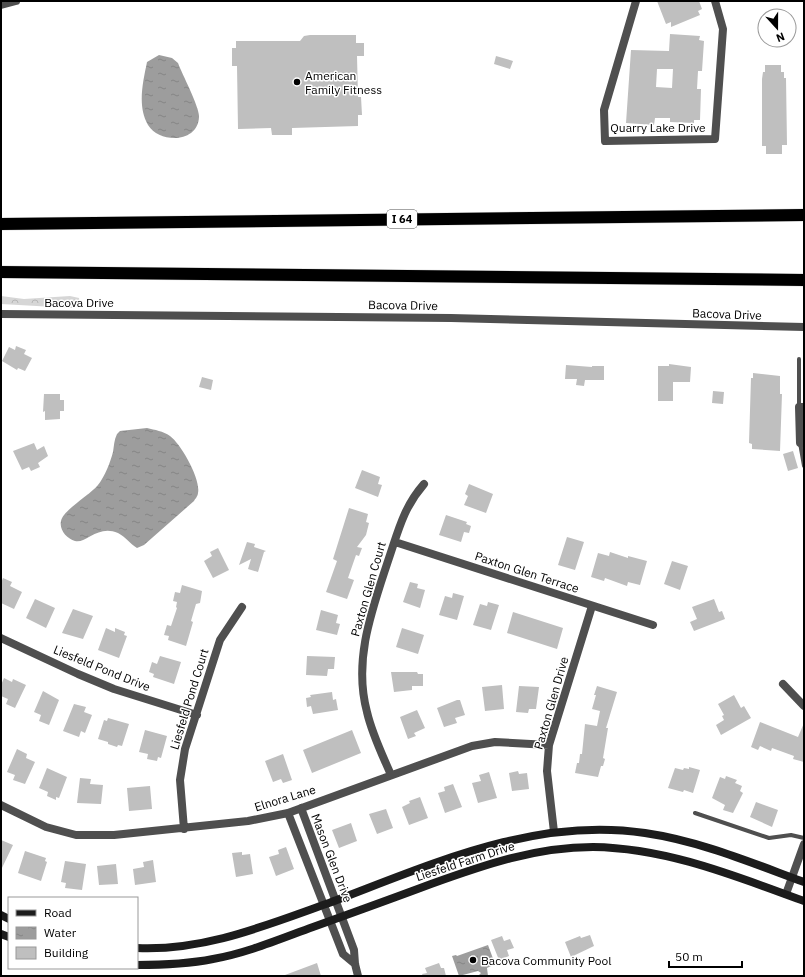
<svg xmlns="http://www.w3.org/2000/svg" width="805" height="977" viewBox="0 0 805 977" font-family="'IBM Plex Sans',sans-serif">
	<defs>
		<pattern id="forest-crowns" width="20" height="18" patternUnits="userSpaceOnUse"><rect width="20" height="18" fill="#d6d6d6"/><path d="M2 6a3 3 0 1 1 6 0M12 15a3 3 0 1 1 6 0" fill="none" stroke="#b6b6b6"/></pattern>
		<pattern id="water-ripples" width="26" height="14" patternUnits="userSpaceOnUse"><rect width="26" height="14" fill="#9d9d9d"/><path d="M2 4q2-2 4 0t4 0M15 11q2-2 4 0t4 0" fill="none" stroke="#858585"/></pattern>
	</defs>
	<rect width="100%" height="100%" fill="#fff"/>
	<!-- forest -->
	<path fill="url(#forest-crowns)" d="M1 296 24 299 70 296 79 298 80 306 72 308 1 304Z"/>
	<!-- water -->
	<path fill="url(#water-ripples)" d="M159 55 172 58 178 63C182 74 200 108 199 117 198 143 160 144 148 125 137 106 143 82 147 62Z
		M147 428C155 430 163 431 170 436 181 444 201 479 198 493 198 496 195 499 194 501L144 545 137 548C130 544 126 537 118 533 98 524 86 544 75 541 67 539 59 530 61 521 63 510 90 495 98 485 105 476 110 463 113 452 114 446 114 440 117 434L120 431Z
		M488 945 495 964 487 968 488 976H478L481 973 478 971 459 976 452 956 456 955 457 956Z"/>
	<!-- building -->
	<path fill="#bfbfbf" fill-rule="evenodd" d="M657 1H699L702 9 698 11 700 15 671 27V22L666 24Z
		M670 34 700 36 699 40 704 41 702 71H698L697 89H701L700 120H694V123L670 122V118H655L654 125 626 123 631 50 669 51ZM657 69H673L672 88 656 87Z
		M310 35H356V43H364V56H357L358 97H361L362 115H358V126L292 128V135H272L271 128 238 129 237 66H232V48H236V41H300L304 36Z
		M496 56 513 61 510 69 494 64Z
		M765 65H781V72H784V78H786L787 145H782V154H766V146H762V79L763 72H765Z
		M16 346 26 350 24 354 32 358 25 371 18 368 17 370 2 361 9 347 15 350Z
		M669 364 691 367 690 382H673V401H658V366H669Z
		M566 365 592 367V366H604V380H585L584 386 576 385 577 379H565Z
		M753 373 780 376V394H782L780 451 752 449V444L749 443 751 378H753Z
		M202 377 213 380 211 390 199 387Z
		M713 391 724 392 723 404 712 403Z
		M44 394H60V400H64V411H60V419L45 420V411L43 412Z
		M34 443 37 450 44 446 48 456 38 463 40 467 31 471 29 467 22 470 13 451Z
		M793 451 798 468 788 471 783 454Z
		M362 470 380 477 378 484 382 485 378 497 355 488Z
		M469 484 493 494 486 513 464 505 468 496 465 494Z
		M349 508 368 514 366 522 369 523 366 535 357 547 362 548 359 556 356 555 348 578 354 580 347 599 326 592 337 561 333 559Z
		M446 515 467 522 466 524 471 526 469 533 464 532 461 542 439 535Z
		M567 537 584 542 575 570 558 565Z
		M247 542 255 544 254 547 266 551 264 552 258 572 248 569 251 559 239 565Z
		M218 548 229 570 213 578 204 561 212 556 210 552Z
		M610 552 628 558V556L647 561 640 585 628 582 627 586 605 578 604 581 591 577 598 553 609 556Z
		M672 561 688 566 680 590 664 584Z
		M3 578 12 582 10 586 22 592 14 609 1 603V583Z
		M410 582 418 584 417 588 425 590 420 608 403 602Z
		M182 585 202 591 200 603 196 604 191 621 193 622 186 646 168 640 169 636 164 635 167 625 171 626 177 608 176 607 177 602 173 601 175 592 180 593Z
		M453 593 464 596 457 620 439 615 445 596 452 598Z
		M35 599 55 608 46 628 26 618Z
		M714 599 719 612 722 611 725 619 694 631 690 622 697 619 692 607Z
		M488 602 499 605 491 630 473 625 480 604 487 606Z
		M73 609 93 616 83 639 62 633Z
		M321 610 338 615 336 623 340 624 337 635 316 630Z
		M513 612 563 628 557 649 507 633Z
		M106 628 115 632V628L125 632 124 635 127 636 119 658 98 650Z
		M402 628 424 635 418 654 396 647Z
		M160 656 181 662 174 684 153 677 154 674 149 672 152 662 157 664Z
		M307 656 335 657 334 669H328L327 676 306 675Z
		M391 672H417L418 674H423V686H412V690L394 692Z
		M4 678 12 682 13 679 26 685 15 708 6 704 8 699 1 696V685Z
		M502 685 504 709 485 711 482 687Z
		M519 686 539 687 536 709H529L528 713 516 712Z
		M597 686 617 692 606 728H608L603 758 605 759 603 766H601L598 777 575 773 577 763H579L580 754H582L585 724 597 726 600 711 592 709 596 695H594Z
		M43 691 59 700 49 725 39 721 41 715 34 712Z
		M332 692 333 700 336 699 338 710 313 714 311 706 307 707 306 698 311 697 310 695Z
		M734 695 741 708 744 706 751 718 721 735 716 725 724 720 722 716 724 715 718 704Z
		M457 700H460L465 715 455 718 457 723 444 727 437 708Z
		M74 704 86 707 84 712 92 715 85 733 81 731 79 737 63 731Z
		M417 710 425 728 414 733 416 736 408 739 400 717Z
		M108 718 129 724 122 746 118 745 117 747 108 744V742L98 739 104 720 107 721Z
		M760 722 798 737 804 723V762L793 759 794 756 772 748 771 751 760 746 758 750 751 747Z
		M145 730 167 736 161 758 158 757 157 761 147 759 148 754 139 752Z
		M352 730 361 753 312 773 303 750Z
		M17 749 27 754 26 758 35 762 25 784 13 780 15 775 7 772Z
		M283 754 292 780 283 783 281 779 273 782 265 761Z
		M689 767 700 770 693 793 684 790 683 792 668 788 675 768 683 770 684 768 689 769Z
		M47 768 67 777 59 798 56 797V800L47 796 48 792 39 788Z
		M518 771 519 774 527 773 529 789 512 791 509 773Z
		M489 772 497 798 478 803 472 783 481 781 479 775Z
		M726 776 737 780 735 783 742 786 740 791 743 793 733 813 723 810 725 805 712 798 720 777 725 779Z
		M80 778 91 779 90 784 103 785 101 804 77 803Z
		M453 784 462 807 445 813 438 793 445 791 444 787Z
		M150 786 152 809 129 811 127 788Z
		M420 797 428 818 409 825 402 807 410 803 409 801Z
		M756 802 778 810 772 827 750 817Z
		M386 809 393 828 377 834 369 814Z
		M351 823 357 841 339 848 332 830Z
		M1 840 13 845 1 870Z
		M286 847 294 869 276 876 269 857 279 854 278 850Z
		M25 851 46 858 45 861 47 862 41 881 18 873Z
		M242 852V855L250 854 253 874 236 877 232 853Z
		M153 860 156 882 135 885 133 869 144 867 143 862Z
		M65 861 86 864 82 890 65 888 66 883 61 882Z
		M116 864 118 884 99 885 97 866Z
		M590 935 594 946 571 957 565 942 580 936 581 938Z
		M502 936 504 941 510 939 514 948 507 950 509 956 499 960 491 940Z
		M317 963 321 976H285V975Z
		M439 963 441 968H444L446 976H423L422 974 427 973 425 968Z"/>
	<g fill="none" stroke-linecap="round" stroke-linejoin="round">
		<!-- highway casing -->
		<g stroke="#dbdbdb" stroke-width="13">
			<path id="highway" d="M1 224 804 215
				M1 272 804 280"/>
		</g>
		<!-- lane -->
		<path stroke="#4f4f4f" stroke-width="4" d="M799 407V359
			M800 443 804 466
			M695 813 769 838 791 835 804 838"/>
		<!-- street -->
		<path stroke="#4f4f4f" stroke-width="8" d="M636 1 604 110 605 141 715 139 723 29 715 1
			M1 5 16 1
			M1 314 451 318 804 327
			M804 407H799L800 443 804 444
			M395 542 653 625
			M1 638 78 674 114 689 197 715
			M783 684 804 706
			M391 775C382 754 372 734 367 712 353 660 372 610 388 561 398 532 403 508 424 484
			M1 805 46 827 76 835H114L248 821 288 813 472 746 495 742 549 745
			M301 808 354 950 355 964 358 976
			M288 813 343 954 355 964
			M184 829 180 780 185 749 220 640 242 607
			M554 832 547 771 549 745 592 606
			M786 894 804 844"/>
		<!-- secondary -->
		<path stroke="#1c1c1c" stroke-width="8" d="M1 915 9 919
			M1 934 9 937
			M137 948C204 951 264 926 326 904 428 866 533 816 645 833 700 841 752 863 804 882
			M137 965C162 965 188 964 213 959 247 953 280 939 313 927 352 913 391 899 431 884 484 865 535 847 593 847 667 848 735 876 804 901"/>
		<!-- highway -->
		<use href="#highway" stroke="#000" stroke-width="12"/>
	</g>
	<!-- markers -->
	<g fill="#000" stroke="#fff" stroke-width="1.5">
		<circle cx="297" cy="82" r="4"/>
		<circle cx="473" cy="960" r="4"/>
	</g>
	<g text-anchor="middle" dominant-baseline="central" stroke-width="3" stroke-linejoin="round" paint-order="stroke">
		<!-- shield labels -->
		<rect fill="#fff" stroke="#4c4c4c" stroke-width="1" x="387" y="210" width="30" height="18" rx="3"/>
		<g font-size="11" font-weight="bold" fill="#000">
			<text x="402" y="219">I 64</text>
		</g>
		<!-- poi labels -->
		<g font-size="12" fill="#000" stroke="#fff" text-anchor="start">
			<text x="305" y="75">American<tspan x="305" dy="14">Family Fitness</tspan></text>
			<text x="481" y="960">Bacova Community Pool</text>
		</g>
		<!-- street labels -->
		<g font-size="12" fill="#000" stroke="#fff">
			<text x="658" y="127">Quarry Lake Drive</text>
			<text x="79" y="302">Bacova Drive</text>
			<text transform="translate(403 305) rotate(1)">Bacova Drive</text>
			<text transform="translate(727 314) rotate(2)">Bacova Drive</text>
			<text transform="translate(527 572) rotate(18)">Paxton Glen Terrace</text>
			<text transform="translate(368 589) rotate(-74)">Paxton Glen Court</text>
			<text transform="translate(102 668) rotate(22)">Liesfeld Pond Drive</text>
			<text transform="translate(189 699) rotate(-73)">Liesfeld Pond Court</text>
			<text transform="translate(551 703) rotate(-74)">Paxton Glen Drive</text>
			<text transform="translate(285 798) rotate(-17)">Elnora Lane</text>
			<text transform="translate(332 858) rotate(69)">Mason Glen Drive</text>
			<text transform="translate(465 861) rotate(-18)">Liesfeld Farm Drive</text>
		</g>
	</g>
	<!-- border -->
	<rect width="805" height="977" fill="none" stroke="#000000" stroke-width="4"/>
	<!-- legend -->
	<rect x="8" y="897" width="130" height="72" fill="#ffffff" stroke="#999999"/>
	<rect x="16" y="910" width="20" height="6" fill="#1c1c1c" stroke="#999999"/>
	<text x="44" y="917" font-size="12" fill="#000000">Road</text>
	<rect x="16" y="927" width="20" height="12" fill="url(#water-ripples)" stroke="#999999"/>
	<text x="44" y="937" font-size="12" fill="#000000">Water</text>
	<rect x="16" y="947" width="20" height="12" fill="#bfbfbf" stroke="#999999"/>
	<text x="44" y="957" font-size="12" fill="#000000">Building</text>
	<!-- north arrow -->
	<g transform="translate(777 28) rotate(159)"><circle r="19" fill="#ffffff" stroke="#999999"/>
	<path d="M0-3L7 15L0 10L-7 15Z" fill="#000000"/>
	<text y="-6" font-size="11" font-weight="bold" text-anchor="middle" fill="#000000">N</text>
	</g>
	<!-- scale -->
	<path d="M669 961v6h73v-6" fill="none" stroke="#000000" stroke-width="2"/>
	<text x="675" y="961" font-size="12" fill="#000000" stroke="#ffffff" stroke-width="3" paint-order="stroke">50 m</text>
</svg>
